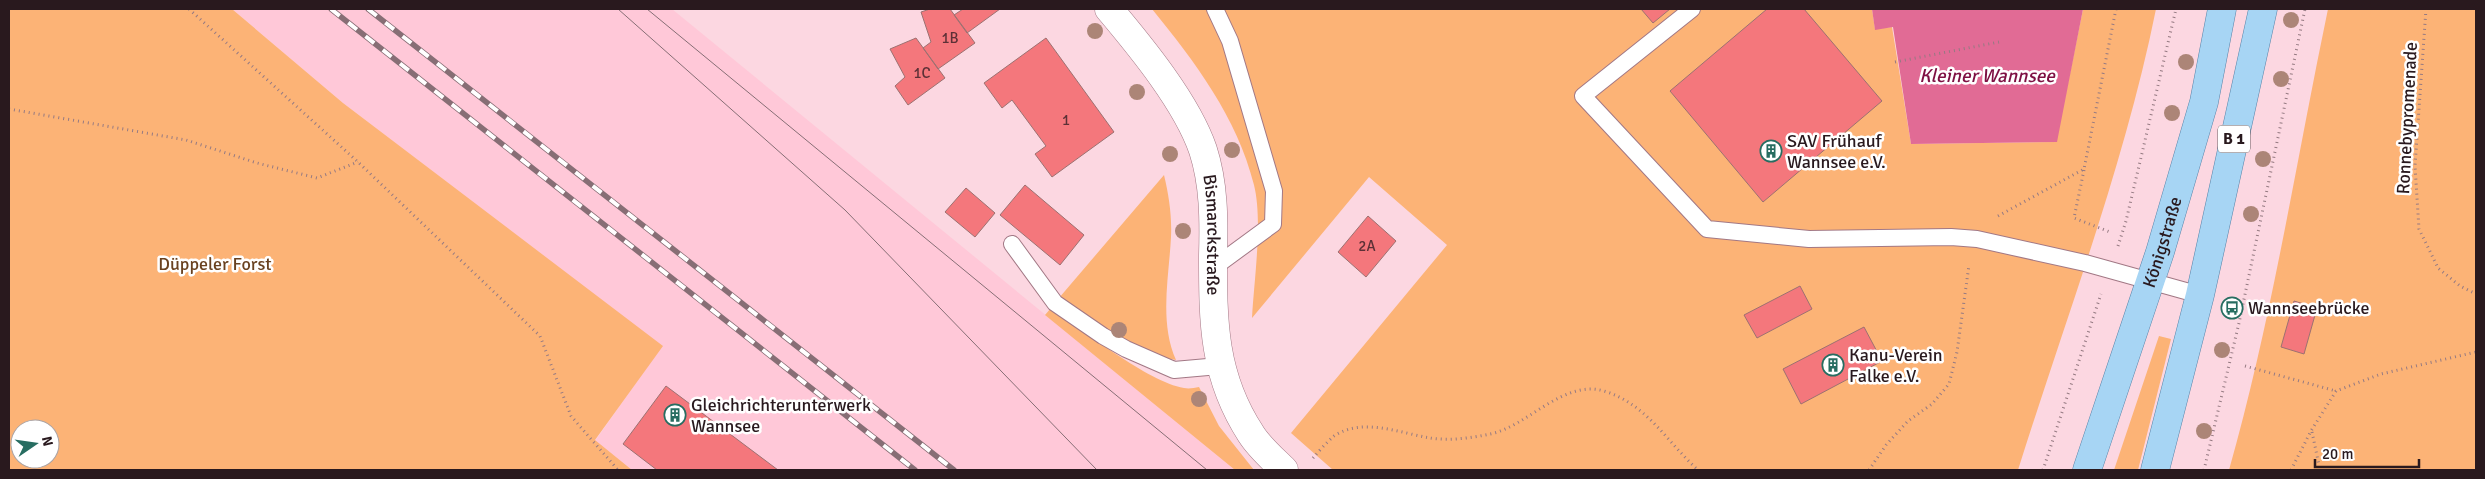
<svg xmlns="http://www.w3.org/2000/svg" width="2485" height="479" viewBox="0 0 2485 479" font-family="Signika,sans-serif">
	<rect width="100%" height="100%" fill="#fcd7e1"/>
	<!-- built -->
	<path fill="#ffc8d8" d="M232 9H672L1235 470H632L595 441 662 346 343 103Z"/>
	<!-- green -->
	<path fill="#fcb376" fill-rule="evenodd" d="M9 9H232L343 103 663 346 595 440 632 470H9ZM20 429H50V459H20Z
		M1152 9H1872L1875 29 1892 27 1911 144 2056 142 2083 9H2156C2124 167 2066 317 2018 470H1333L1291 433 1447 245 1369 177 1252 318C1254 280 1263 221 1254 185 1237 117 1195 62 1152 9Z
		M2328 9H2476V470H2229C2272 319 2296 162 2328 9Z
		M1164 175C1169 196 1172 216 1171 237 1169 277 1159 322 1176 360 1135 353 1092 322 1059 298Z
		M1051 308C1083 330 1148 382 1184 388 1189 389 1194 388 1199 387L1219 426 1254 470H1235L1045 315Z
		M2159 336 2171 339 2138 470H2114Z"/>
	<!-- water -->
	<path fill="#e16b95" d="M1872 9H2083L2057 142 1911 144 1893 27 1875 30Z"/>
	<!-- building -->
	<path fill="#f4777c" stroke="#9c7171" d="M930 9H950L975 43 938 69 923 48 931 42 921 12Z
		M963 9H1000L967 33 954 15Z
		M1641 9H1670L1653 23Z
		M1767 9H1804L1882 101 1763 202 1670 91Z
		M916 38 945 78 908 105 895 86 905 77 890 49Z
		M1046 38 1114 132 1052 177 1035 154 1046 146 1012 100 1002 108 984 83Z
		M1025 185 1084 235 1060 265 1000 215Z
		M966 188 995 213 975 237 945 212Z
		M1368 216 1396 241 1366 277 1338 252Z
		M1800 286 1812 309 1757 338 1744 315Z
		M2294 301 2317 308 2304 354 2281 347Z
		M1864 327 1882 361 1801 404 1783 369Z
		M666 386 778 470H657L623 444Z"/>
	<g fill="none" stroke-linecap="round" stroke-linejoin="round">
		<!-- lane casing -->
		<g stroke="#a27885" stroke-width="18">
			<path id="lane" d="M1692 9 1583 96 1707 229 1809 239 1951 237 1977 239 2085 263 2200 295
				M1012 244 1055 303 1103 336 1126 349 1174 370 1219 366
				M1213 268 1273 224 1274 191 1230 41 1215 9"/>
		</g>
		<!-- street casing -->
		<g stroke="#a27885" stroke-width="29">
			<g id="street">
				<path id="s1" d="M1109 9C1141 47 1187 103 1203 150 1214 184 1214 220 1213 256 1213 322 1213 376 1251 434 1259 447 1273 459 1284 470"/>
			</g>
		</g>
		<!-- primary casing -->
		<g stroke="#5581a5" stroke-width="29">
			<g id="primary">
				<path id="s2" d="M2087 470 2160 252 2204 102 2222 9"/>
				<path d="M2155 470 2200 295 2263 9"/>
			</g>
		</g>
		<!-- path -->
		<path stroke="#957a82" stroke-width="3" stroke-dasharray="1 4" stroke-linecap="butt" d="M189 9 358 162 540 336 571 416 618 470
			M2426 9 2415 166 2419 229 2438 268 2460 286 2476 294
			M1895 62 1999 42
			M9 109 186 140 257 163 317 178 358 162
			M2084 170 2074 218 2110 232
			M1998 216 2084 169 2116 9
			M2118 246 2126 221 2176 9
			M2245 366 2336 391
			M2312 432 2320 470
			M1313 458C1319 451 1327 442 1334 436 1362 417 1400 433 1430 438 1450 441 1471 438 1490 434 1527 427 1563 379 1604 391 1647 404 1667 442 1698 470
			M1869 470 1886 445 1908 421 1932 404 1949 384 1957 352 1969 265
			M2043 470 2101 294
			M2204 470 2239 323 2305 9
			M2291 470 2311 431 2336 391 2381 374 2476 352"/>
		<!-- lane -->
		<use href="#lane" stroke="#fff" stroke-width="16"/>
		<!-- street -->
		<use href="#street" stroke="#fff" stroke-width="28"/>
		<!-- primary -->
		<use href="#primary" stroke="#a7d5f4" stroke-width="28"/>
		<!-- tram -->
		<path stroke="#876e75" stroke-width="1" d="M618 9 845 210 1097 470
			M647 9 1207 470"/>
		<!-- rail casing -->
		<g stroke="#876e75" stroke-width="5.5">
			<path id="rail" d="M331 9 915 470
				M368 9 954 470"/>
		</g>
		<!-- rail -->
		<use href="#rail" stroke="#fff" stroke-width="4" stroke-dasharray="11" stroke-linecap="butt"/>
	</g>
	<!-- trees -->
	<g fill="#ac8577">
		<circle cx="2291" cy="20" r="8"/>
		<circle cx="1095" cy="31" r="8"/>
		<circle cx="2186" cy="62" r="8"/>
		<circle cx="2281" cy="79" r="8"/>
		<circle cx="1137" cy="92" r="8"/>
		<circle cx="2172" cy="113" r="8"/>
		<circle cx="1232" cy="150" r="8"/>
		<circle cx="1170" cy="154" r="8"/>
		<circle cx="2263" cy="159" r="8"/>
		<circle cx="2251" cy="214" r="8"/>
		<circle cx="1183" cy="231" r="8"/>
		<circle cx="1119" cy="330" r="8"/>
		<circle cx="2222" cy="350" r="8"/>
		<circle cx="1199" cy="399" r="8"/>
		<circle cx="2204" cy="431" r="8"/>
	</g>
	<!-- icons -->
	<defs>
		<g id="building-ring" transform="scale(1.125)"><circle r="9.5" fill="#fff" stroke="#276d61" stroke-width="1.5"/><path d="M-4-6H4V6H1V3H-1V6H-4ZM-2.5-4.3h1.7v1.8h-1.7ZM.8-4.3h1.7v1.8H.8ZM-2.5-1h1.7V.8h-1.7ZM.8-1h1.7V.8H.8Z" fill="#276d61"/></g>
		<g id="bus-ring" transform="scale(1.125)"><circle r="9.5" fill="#fff" stroke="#276d61" stroke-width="1.5"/><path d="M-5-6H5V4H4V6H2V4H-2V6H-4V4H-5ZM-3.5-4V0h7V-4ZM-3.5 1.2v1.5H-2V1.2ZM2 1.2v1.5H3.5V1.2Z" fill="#276d61"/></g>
	</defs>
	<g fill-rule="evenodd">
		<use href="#building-ring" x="1771" y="151"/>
		<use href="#bus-ring" x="2232" y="308"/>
		<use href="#building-ring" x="1833" y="365"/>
		<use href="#building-ring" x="675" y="415"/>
	</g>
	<g text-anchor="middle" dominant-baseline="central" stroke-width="5" stroke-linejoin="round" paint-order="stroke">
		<!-- number labels -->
		<g font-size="15" fill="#5c3036">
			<text x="950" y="38">1B</text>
			<text x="922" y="73">1C</text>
			<text x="1066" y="120">1</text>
			<text x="1367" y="246">2A</text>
		</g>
		<!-- shield labels -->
		<rect fill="#fff" stroke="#695e62" stroke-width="1" x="2218" y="125.5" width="32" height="27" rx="4"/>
		<g font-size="16" font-weight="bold" fill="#29191e">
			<text x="2234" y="139">B 1</text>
		</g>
		<!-- street labels -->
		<g font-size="18" fill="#29191e" stroke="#fff">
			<text transform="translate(2407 118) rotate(-87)">Ronnebypromenade</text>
			<text stroke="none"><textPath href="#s1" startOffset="256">Bismarckstraße</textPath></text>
			<text stroke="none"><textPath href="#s2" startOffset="240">Königstraße</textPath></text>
		</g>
		<!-- poi labels -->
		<g font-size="18" fill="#29191e" stroke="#fff" text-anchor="start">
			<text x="1787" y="141">SAV Frühauf<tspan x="1787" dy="21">Wannsee e.V.</tspan></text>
			<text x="2248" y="308">Wannseebrücke</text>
			<text x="1849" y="355">Kanu-Verein<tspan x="1849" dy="21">Falke e.V.</tspan></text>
			<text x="691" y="405">Gleichrichterunterwerk<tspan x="691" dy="21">Wannsee</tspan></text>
		</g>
		<!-- park labels -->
		<g font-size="18" fill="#6a4220" stroke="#fff">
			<text x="215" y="264">Düppeler Forst</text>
		</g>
		<!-- water labels -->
		<g font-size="19" font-style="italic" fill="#7e1043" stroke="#fff">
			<text x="1987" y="76">Kleiner Wannsee</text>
		</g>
	</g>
	<!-- border -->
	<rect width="2485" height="479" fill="none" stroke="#29191e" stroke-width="20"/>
	<!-- north arrow -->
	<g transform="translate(35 444) rotate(77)"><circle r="24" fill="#ffffff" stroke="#a9a3a5"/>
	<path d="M0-4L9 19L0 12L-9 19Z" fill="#276d61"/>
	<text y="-8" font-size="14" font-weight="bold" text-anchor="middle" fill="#29191e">N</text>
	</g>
	<!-- scale -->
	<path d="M2315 459v8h104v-8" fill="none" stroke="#29191e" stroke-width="2.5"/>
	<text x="2322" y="459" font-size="15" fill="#29191e" stroke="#ffffff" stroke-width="4" paint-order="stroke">20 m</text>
</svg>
